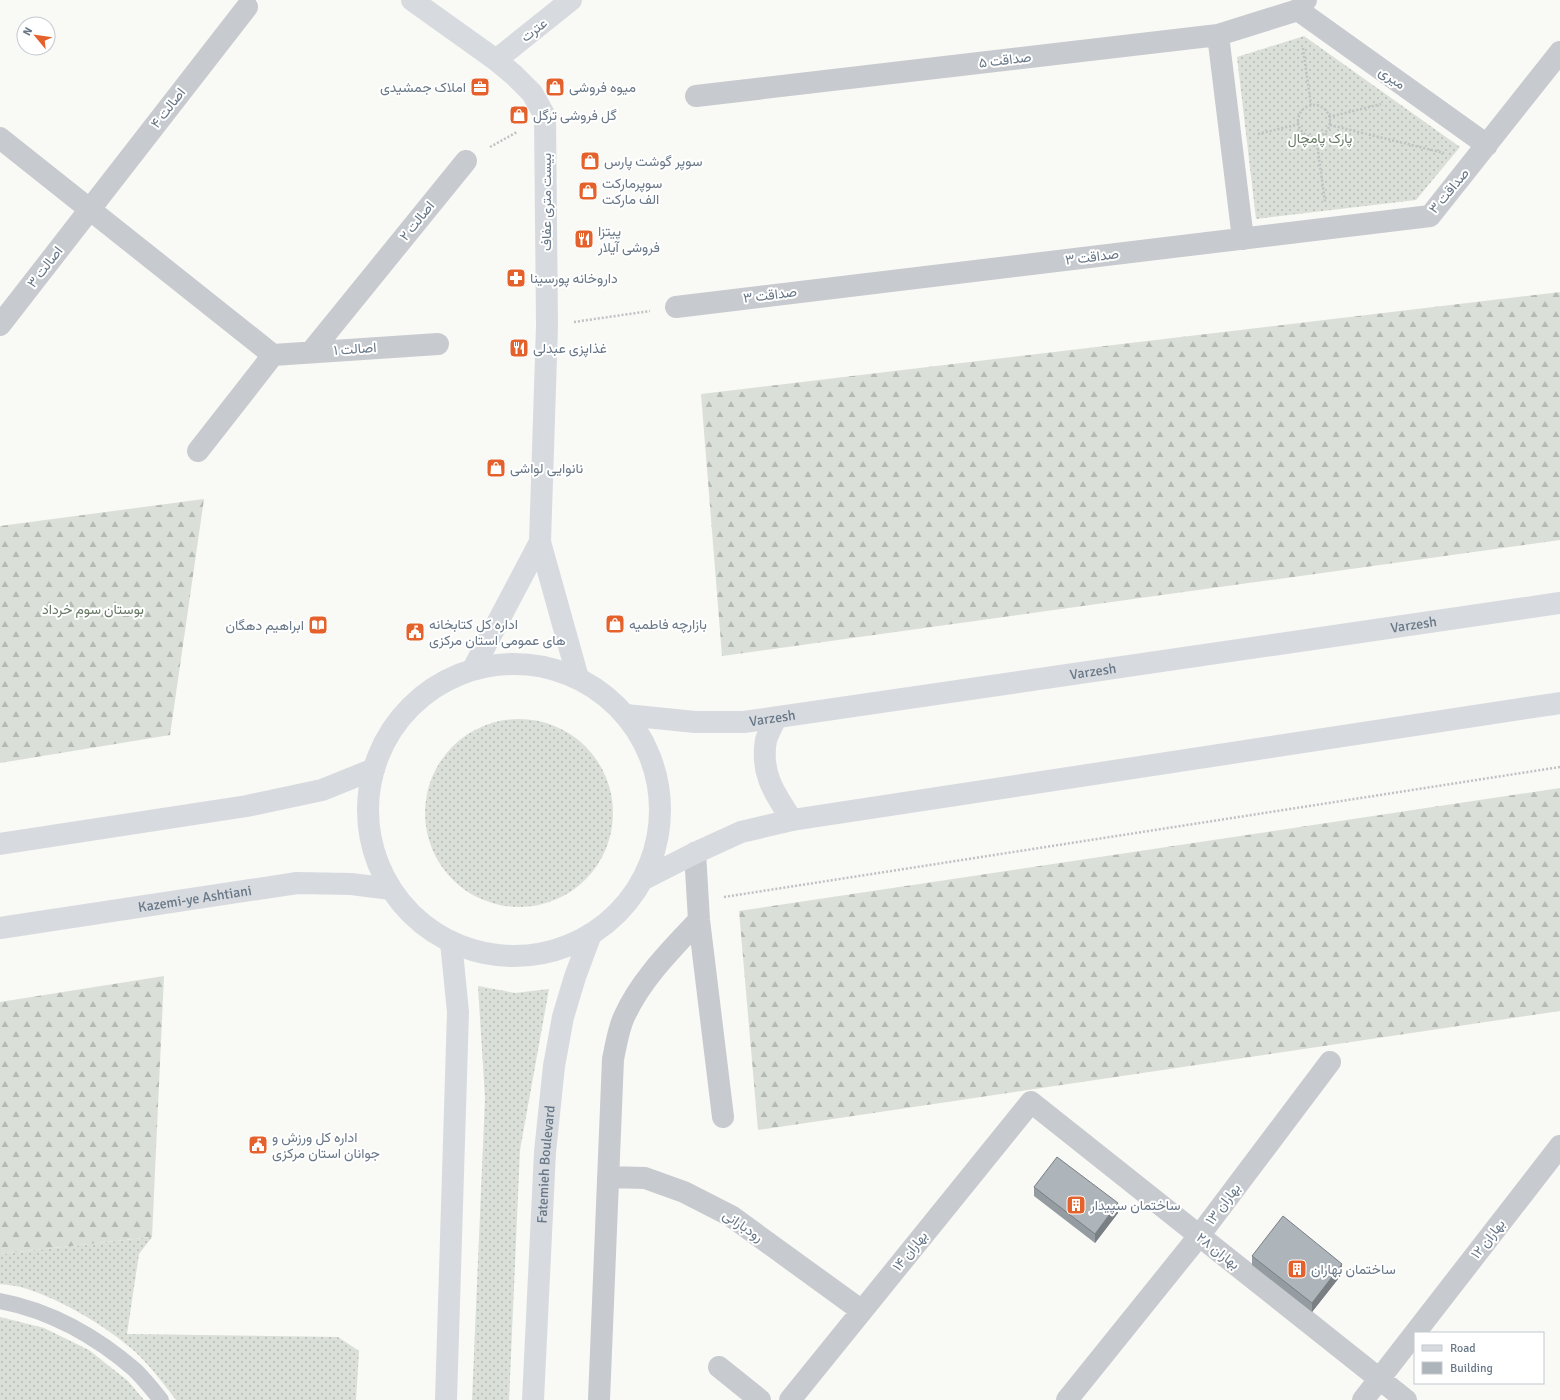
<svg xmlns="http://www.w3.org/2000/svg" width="1560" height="1400" viewBox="0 0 1560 1400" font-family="Signika,Vazirmatn,sans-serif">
	<defs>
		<pattern id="grass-dots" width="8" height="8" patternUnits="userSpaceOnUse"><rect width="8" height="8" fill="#dae0d7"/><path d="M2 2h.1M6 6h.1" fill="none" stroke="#b5bab4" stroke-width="1.8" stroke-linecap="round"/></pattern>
		<pattern id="forest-firs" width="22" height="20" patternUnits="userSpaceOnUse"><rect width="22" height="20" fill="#dae0d7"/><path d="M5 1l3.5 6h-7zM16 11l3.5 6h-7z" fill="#b5bab4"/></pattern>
	</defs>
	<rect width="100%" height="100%" fill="#f9f9f6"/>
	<!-- grass -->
	<path fill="url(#grass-dots)" d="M1304 36 1460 147 1416 200 1256 219 1237 57Z
		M425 813a94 94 0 1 1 188 0a94 94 0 1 1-188 0Z
		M478 986 515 993 549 989 520 1150 509 1400H472L485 1098Z
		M152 1237 139 1254 127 1334 338 1337 359 1351 356 1400H176C163 1383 148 1363 132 1349 105 1326 62 1300 27 1289 19 1286 9 1285 0 1284V1254Z
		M0 1317 44 1328 89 1350 128 1381 144 1400H0Z"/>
	<!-- forest -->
	<path fill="url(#forest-firs)" d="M1560 292V540L722 656 701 394Z
		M204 499 170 735 0 763V526Z
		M1560 788V1011L758 1130 739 911Z
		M164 976 152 1237 0 1254V1002Z"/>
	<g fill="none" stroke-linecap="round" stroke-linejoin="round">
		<!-- path -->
		<path stroke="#bfc1c3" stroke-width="2.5" stroke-dasharray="2 2" stroke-linecap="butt" d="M1303 48 1311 105
			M1298 121a16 16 0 1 1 32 0a16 16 0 1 1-32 0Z
			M1329 117 1381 104
			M1330 125 1444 153
			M1258 134 1299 124
			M1316 136 1325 202
			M490 147 517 132
			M574 322 650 311
			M724 897 1560 767"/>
		<!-- lane -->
		<path stroke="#c7cace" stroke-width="16" d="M0 1301C50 1310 97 1337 135 1370 144 1379 153 1390 161 1400"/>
		<!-- street -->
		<path stroke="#c7cace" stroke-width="22" d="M1298 10 1487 145
			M1218 35 1243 239
			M696 96 1218 35 1298 10 1306 0
			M0 138 273 355
			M676 307 1430 216 1560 52
			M0 325 247 7
			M311 352 466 161
			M273 355 438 344
			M198 451 273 355
			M695 853 699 920 723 1117
			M608 1177 645 1178 684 1192 731 1216 862 1311
			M1415 1333 1560 1146
			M719 1367 760 1400
			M599 1400 613 1059C616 1046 618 1030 624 1017 641 979 672 949 699 920
			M790 1400 1031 1102 1406 1400
			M1067 1400 1199 1236 1330 1062
			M1363 1400 1415 1333"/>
		<!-- secondary -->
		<g stroke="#d7dbdf" stroke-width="22">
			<path d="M412 0 496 60 514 75 532 93 545 116 547 326 540 542 578 678"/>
			<path d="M496 60 571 0"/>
			<circle cx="514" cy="810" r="146"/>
			<path d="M473 669 540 542"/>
			<path id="s1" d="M626 715 695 722H744L1560 603"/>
			<path d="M776 718C773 725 768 733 766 740 760 774 775 794 792 820"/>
			<path d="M0 844 247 806 322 790 374 769"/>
			<path d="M642 880 695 853 741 832 792 820 1560 703"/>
			<path id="s2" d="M0 928 297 883 351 884 391 889"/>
			<path d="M446 1400 458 1012 451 942"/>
			<path id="s3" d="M533 1400 545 1152 554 1066 563 1017 575 977 591 934"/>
		</g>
	</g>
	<!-- wall -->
	<path fill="#959ca1" d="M1034 1187 1118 1213 1095 1243 1034 1196Z
		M1252 1256 1342 1274 1312 1312 1252 1265Z"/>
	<!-- shaded-wall -->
	<path fill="#797f83" d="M1118 1203V1213L1095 1243V1234Z
		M1342 1264V1274L1312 1312V1303Z"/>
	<!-- building -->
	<path fill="#adb5bb" stroke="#797f83" d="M1057 1157 1118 1203 1095 1234 1034 1187Z
		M1283 1216 1342 1264 1312 1303 1252 1256Z"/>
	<!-- icons -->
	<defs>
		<g id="office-square" transform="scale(1)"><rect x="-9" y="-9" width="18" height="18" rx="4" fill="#e4612b" stroke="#fff"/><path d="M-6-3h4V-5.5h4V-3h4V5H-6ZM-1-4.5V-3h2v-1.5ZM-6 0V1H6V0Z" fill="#fff"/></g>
		<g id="shop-square" transform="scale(1)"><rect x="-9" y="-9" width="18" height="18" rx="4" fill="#e4612b" stroke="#fff"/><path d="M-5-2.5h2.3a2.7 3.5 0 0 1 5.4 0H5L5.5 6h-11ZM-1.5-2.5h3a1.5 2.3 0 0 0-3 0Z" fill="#fff"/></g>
		<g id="restaurant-square" transform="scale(1)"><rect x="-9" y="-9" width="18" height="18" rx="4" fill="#e4612b" stroke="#fff"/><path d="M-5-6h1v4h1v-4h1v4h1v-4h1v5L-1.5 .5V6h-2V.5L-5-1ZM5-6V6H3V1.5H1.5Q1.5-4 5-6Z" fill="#fff"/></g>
		<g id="pharmacy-square" transform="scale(1)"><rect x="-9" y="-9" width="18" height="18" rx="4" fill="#e4612b" stroke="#fff"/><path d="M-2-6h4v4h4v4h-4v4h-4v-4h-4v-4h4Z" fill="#fff"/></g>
		<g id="library-square" transform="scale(1)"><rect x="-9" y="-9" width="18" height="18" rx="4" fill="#e4612b" stroke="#fff"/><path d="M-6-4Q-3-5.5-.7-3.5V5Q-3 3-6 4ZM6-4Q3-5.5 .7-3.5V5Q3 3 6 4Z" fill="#fff"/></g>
		<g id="civic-square" transform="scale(1)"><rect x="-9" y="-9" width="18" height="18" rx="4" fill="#e4612b" stroke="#fff"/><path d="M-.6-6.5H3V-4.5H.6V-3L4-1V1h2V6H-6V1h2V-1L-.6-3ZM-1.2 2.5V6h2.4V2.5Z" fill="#fff"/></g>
		<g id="building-square" transform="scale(1)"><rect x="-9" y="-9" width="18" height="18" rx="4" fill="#e4612b" stroke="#fff"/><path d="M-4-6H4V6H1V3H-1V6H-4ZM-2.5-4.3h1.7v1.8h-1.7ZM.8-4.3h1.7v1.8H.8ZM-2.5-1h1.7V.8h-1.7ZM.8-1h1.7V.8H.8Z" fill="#fff"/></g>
	</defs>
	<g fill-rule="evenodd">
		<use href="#office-square" x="480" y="87"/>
		<use href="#shop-square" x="555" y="87"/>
		<use href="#shop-square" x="519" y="115"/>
		<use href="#shop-square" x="590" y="161"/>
		<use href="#shop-square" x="588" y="191"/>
		<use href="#restaurant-square" x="584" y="239"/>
		<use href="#pharmacy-square" x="516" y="278"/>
		<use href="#restaurant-square" x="519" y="348"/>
		<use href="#shop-square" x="496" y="468"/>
		<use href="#shop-square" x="615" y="624"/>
		<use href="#library-square" x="318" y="625"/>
		<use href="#civic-square" x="415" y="632"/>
		<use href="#civic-square" x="258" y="1145"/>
		<use href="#building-square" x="1076" y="1205"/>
		<use href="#building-square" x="1297" y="1269"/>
	</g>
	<g text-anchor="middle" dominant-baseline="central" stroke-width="4" stroke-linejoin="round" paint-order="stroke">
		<!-- street labels -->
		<g font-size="14" fill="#687787" stroke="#fff">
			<text transform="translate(534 30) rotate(-38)">عترت</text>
			<text transform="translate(1005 60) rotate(-7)">صداقت ۵</text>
			<text transform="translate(1392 78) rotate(35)">میری</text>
			<text transform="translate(168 108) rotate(-52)">اصالت ۴</text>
			<text transform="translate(1449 191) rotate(-50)">صداقت ۳</text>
			<text transform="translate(546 202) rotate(-90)">بیست متری عفاف</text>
			<text transform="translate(417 221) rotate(-51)">اصالت ۲</text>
			<text transform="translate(1092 257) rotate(-7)">صداقت ۳</text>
			<text transform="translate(45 267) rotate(-52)">اصالت ۳</text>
			<text transform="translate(770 295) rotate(-7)">صداقت ۳</text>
			<text transform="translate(355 349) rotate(-4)">اصالت ۱</text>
			<text stroke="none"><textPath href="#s1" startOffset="795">Varzesh</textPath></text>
			<text stroke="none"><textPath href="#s1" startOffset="471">Varzesh</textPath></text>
			<text stroke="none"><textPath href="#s1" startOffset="147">Varzesh</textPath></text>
			<text stroke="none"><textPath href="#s2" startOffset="197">Kazemi-ye Ashtiani</textPath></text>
			<text stroke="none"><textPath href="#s3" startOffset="236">Fatemieh Boulevard</textPath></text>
			<text transform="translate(1223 1204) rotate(-53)">بهاران ۱۳</text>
			<text transform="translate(743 1226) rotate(34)">رودبارانی</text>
			<text transform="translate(1488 1239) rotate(-52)">بهاران ۱۲</text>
			<text transform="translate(910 1251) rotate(-51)">بهاران ۱۴</text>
			<text transform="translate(1218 1251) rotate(38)">بهاران ۲۸</text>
		</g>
		<!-- poi labels -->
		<g font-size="14" fill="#687787" stroke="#fff" text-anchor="start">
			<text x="466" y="87" text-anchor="end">املاک جمشیدی</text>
			<text x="569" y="87">میوه فروشی</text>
			<text x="533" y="115">گل فروشی ترگل</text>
			<text x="604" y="161">سوپر گوشت پارس</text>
			<text x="602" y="183">سوپرمارکت<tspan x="602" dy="16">الف مارکت</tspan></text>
			<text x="598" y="231">پیتزا<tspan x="598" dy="16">فروشی آیلار</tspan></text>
			<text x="530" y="278">داروخانه پورسینا</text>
			<text x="533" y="348">غذاپزی عبدلی</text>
			<text x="510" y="468">نانوایی لواشی</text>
			<text x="429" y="624">اداره کل کتابخانه<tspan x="429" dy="16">های عمومی استان مرکزی</tspan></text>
			<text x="629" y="624">بازارچه فاطمیه</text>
			<text x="304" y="625" text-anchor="end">ابراهیم دهگان</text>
			<text x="272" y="1137">اداره کل ورزش و<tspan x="272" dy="16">جوانان استان مرکزی</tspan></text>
			<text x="1090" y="1205">ساختمان سپیدار</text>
			<text x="1311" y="1269">ساختمان بهاران</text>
		</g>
		<!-- park labels -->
		<g font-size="14" fill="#667963" stroke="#fff">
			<text x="1320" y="138">پارک پامچال</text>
			<text x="93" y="609">بوستان سوم خرداد</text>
		</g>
	</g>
	<!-- legend -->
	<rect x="1414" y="1332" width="130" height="52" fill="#ffffff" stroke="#c3c9cf"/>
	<rect x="1422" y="1345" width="20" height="6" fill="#d7dbdf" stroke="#c3c9cf"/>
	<text x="1450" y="1352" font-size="12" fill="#687787">Road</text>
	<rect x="1422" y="1362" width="20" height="12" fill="#adb5bb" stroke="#c3c9cf"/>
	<text x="1450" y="1372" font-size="12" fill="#687787">Building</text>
	<!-- north arrow -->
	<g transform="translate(36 36) rotate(299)"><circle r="19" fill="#ffffff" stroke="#c3c9cf"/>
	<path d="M0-3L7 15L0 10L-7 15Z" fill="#e4612b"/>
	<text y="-6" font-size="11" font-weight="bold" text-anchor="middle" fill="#687787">N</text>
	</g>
</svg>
